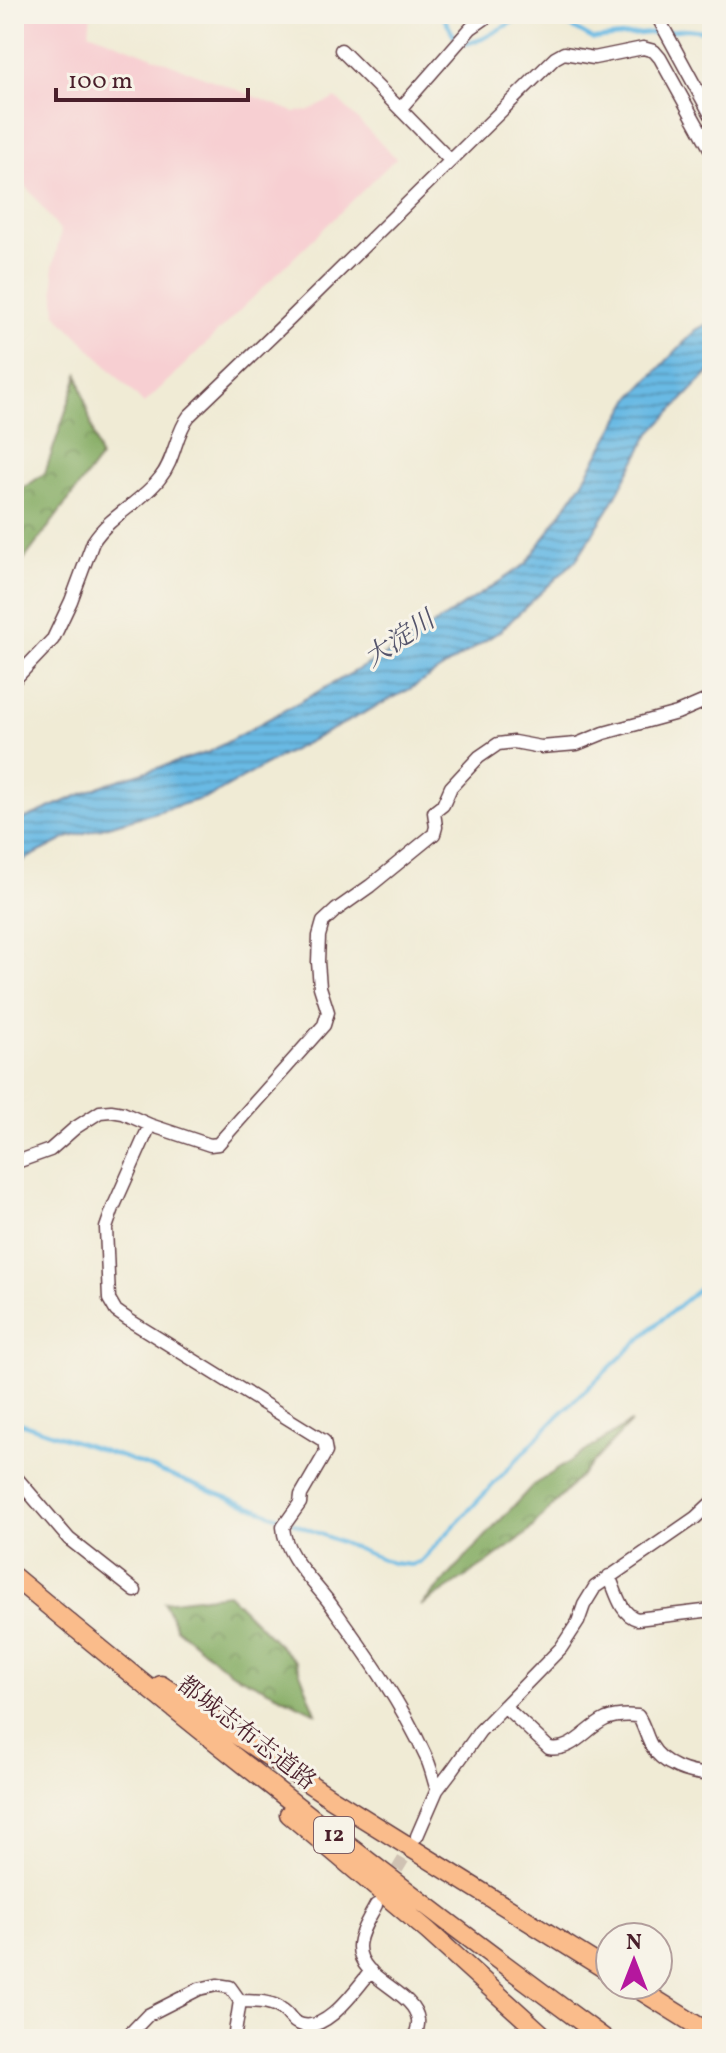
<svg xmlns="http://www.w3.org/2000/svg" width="726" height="2053" viewBox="0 0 726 2053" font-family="Vollkorn,'Noto Serif JP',serif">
	<defs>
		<pattern id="forest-crowns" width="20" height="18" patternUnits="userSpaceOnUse" patternTransform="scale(2)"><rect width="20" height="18" fill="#82aa60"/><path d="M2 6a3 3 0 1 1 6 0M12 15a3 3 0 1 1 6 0" fill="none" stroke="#6c8a4f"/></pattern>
		<pattern id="water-rules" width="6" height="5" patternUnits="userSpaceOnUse" patternTransform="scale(2)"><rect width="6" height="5" fill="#69bae4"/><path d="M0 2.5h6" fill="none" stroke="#5897b9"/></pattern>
	</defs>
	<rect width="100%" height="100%" fill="#f7f3e8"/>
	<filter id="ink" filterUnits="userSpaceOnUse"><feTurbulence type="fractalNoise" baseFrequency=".0125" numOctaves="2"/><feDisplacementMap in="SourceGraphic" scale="16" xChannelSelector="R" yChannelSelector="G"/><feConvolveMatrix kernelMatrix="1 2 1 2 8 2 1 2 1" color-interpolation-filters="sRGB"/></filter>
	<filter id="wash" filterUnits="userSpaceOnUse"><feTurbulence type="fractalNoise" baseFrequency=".006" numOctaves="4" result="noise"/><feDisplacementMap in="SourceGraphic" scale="32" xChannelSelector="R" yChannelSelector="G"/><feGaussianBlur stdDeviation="1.8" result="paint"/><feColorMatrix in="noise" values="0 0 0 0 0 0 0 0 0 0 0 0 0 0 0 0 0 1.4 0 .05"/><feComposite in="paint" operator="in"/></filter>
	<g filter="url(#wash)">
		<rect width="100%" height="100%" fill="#f0ebd5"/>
		<!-- built -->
		<path fill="#f7cfd2" d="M14 14H91L89 32 294 112 308 111 336 98 396 158 144 404 56 314 53 266 61 232 14 170Z"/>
		<!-- forest -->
		<path fill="url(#forest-crowns)" stroke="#666446" stroke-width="2" d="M78 375 100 458 14 573V495L45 473Z
			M631 1422 526 1534 487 1563 421 1606 532 1486Z
			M228 1594 296 1662 316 1713 230 1672 176 1628 164 1602Z"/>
		<!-- water -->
		<path fill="url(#water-rules)" stroke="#5a6c88" stroke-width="2" d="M712 321V369L649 435 611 505 576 560 500 631 412 688 285 754 211 796 67 838 14 865V823L106 784 209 752 404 644 526 564 582 483 631 398 696 330Z"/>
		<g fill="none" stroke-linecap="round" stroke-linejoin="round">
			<!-- stream -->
			<path stroke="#69bae4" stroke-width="4" d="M442 14 454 36 466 44 482 39 527 14
				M548 14 593 39 687 29 712 32
				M14 1421 128 1459 281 1518
				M293 1523 392 1563 411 1565 420 1562 558 1416 653 1327 712 1278"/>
		</g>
	</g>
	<g filter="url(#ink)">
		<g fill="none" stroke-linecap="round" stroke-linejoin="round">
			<!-- minor-tunnel -->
			<path stroke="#cfc2b3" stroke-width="12" stroke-dasharray="12 6" stroke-linecap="butt" d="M388 1885 413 1843"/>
			<!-- minor casing -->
			<g stroke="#633e44" stroke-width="15">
				<path id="minor" d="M656 14 712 117
					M341 50 400 109
					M450 160 400 109 471 28 491 14
					M14 680 53 639 71 601 93 542C110 515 141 503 160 478 175 460 175 434 189 416L291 318 555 58 564 53 594 58 643 48 654 51 660 58 712 152
					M150 1125 113 1208 106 1228 109 1299 116 1311 129 1320 324 1441 326 1452 301 1495 300 1503 283 1527C285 1558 317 1584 334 1609 367 1655 402 1704 425 1755 431 1766 433 1779 437 1790
					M14 1163 50 1150 75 1128 100 1112 111 1111 123 1113 150 1125 210 1145 218 1144 324 1025 328 1012 320 987 318 962 319 936 323 922 336 910 370 886 434 834 436 827 434 812 443 805 451 787 479 757 498 744 514 742 541 747 577 744 604 733 677 713 712 698
					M14 1475 69 1539 135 1591
					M609 1576C616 1591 620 1614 637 1619L712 1610
					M504 1706 549 1748C573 1752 586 1728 606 1719 616 1715 627 1715 638 1716 644 1725 646 1736 651 1745 662 1765 690 1775 712 1774
					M417 1836 437 1790 453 1769 480 1731 561 1648 578 1622 584 1605 595 1587 695 1518 712 1502
					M376 1905C370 1917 359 1933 359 1947 359 1980 415 1991 418 2020 419 2026 416 2033 414 2039
					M125 2039 148 2015 199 1989 217 1985 230 1987 240 2001
					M234 2039 240 2001C255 2002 271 2000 283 2010 288 2013 292 2021 297 2023 324 2037 356 1989 371 1971"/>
			</g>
			<!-- highway casing -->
			<g stroke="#633e44" stroke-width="21">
				<path id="highway" d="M14 1577C206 1738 403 1891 605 2039
					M161 1685 331 1798 610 1972
					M289 1814 428 1931 547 2039
					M632 1985 712 2035"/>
			</g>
			<!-- minor -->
			<use href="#minor" stroke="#fff" stroke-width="12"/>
			<!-- highway -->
			<use href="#highway" stroke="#fabc8b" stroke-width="18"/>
		</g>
	</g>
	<g text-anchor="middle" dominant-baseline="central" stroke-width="6" stroke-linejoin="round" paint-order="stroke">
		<!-- shield labels -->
		<rect fill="#f7f3e8" stroke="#7e5f64" stroke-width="2" x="314" y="1817" width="40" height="36" rx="6"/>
		<g font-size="22" font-weight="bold" fill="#4a1f2b">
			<text x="334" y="1835">12</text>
		</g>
		<!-- street labels -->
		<g font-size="24" fill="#4a1f2b" stroke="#f7f3e8">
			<text transform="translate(246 1734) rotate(38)">都城志布志道路</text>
		</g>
		<!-- water labels -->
		<g font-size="26" font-style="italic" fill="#55556c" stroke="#f7f3e8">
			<text transform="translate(400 640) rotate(-34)">大淀川</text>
		</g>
	</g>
	<!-- margin -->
	<rect width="726" height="2053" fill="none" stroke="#f7f3e8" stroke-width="48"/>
	<!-- north arrow -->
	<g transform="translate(634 1961)"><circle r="38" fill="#f7f3e8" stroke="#b29e9c" stroke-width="2"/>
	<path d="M0-6L14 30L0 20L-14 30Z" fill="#b5179e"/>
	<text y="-12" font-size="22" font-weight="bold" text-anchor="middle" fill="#4a1f2b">N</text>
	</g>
	<!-- scale -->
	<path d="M56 88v12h192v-12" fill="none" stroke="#4a1f2b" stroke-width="4"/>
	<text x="68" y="88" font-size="24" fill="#4a1f2b" stroke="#f7f3e8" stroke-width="6" paint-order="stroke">100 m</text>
</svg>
